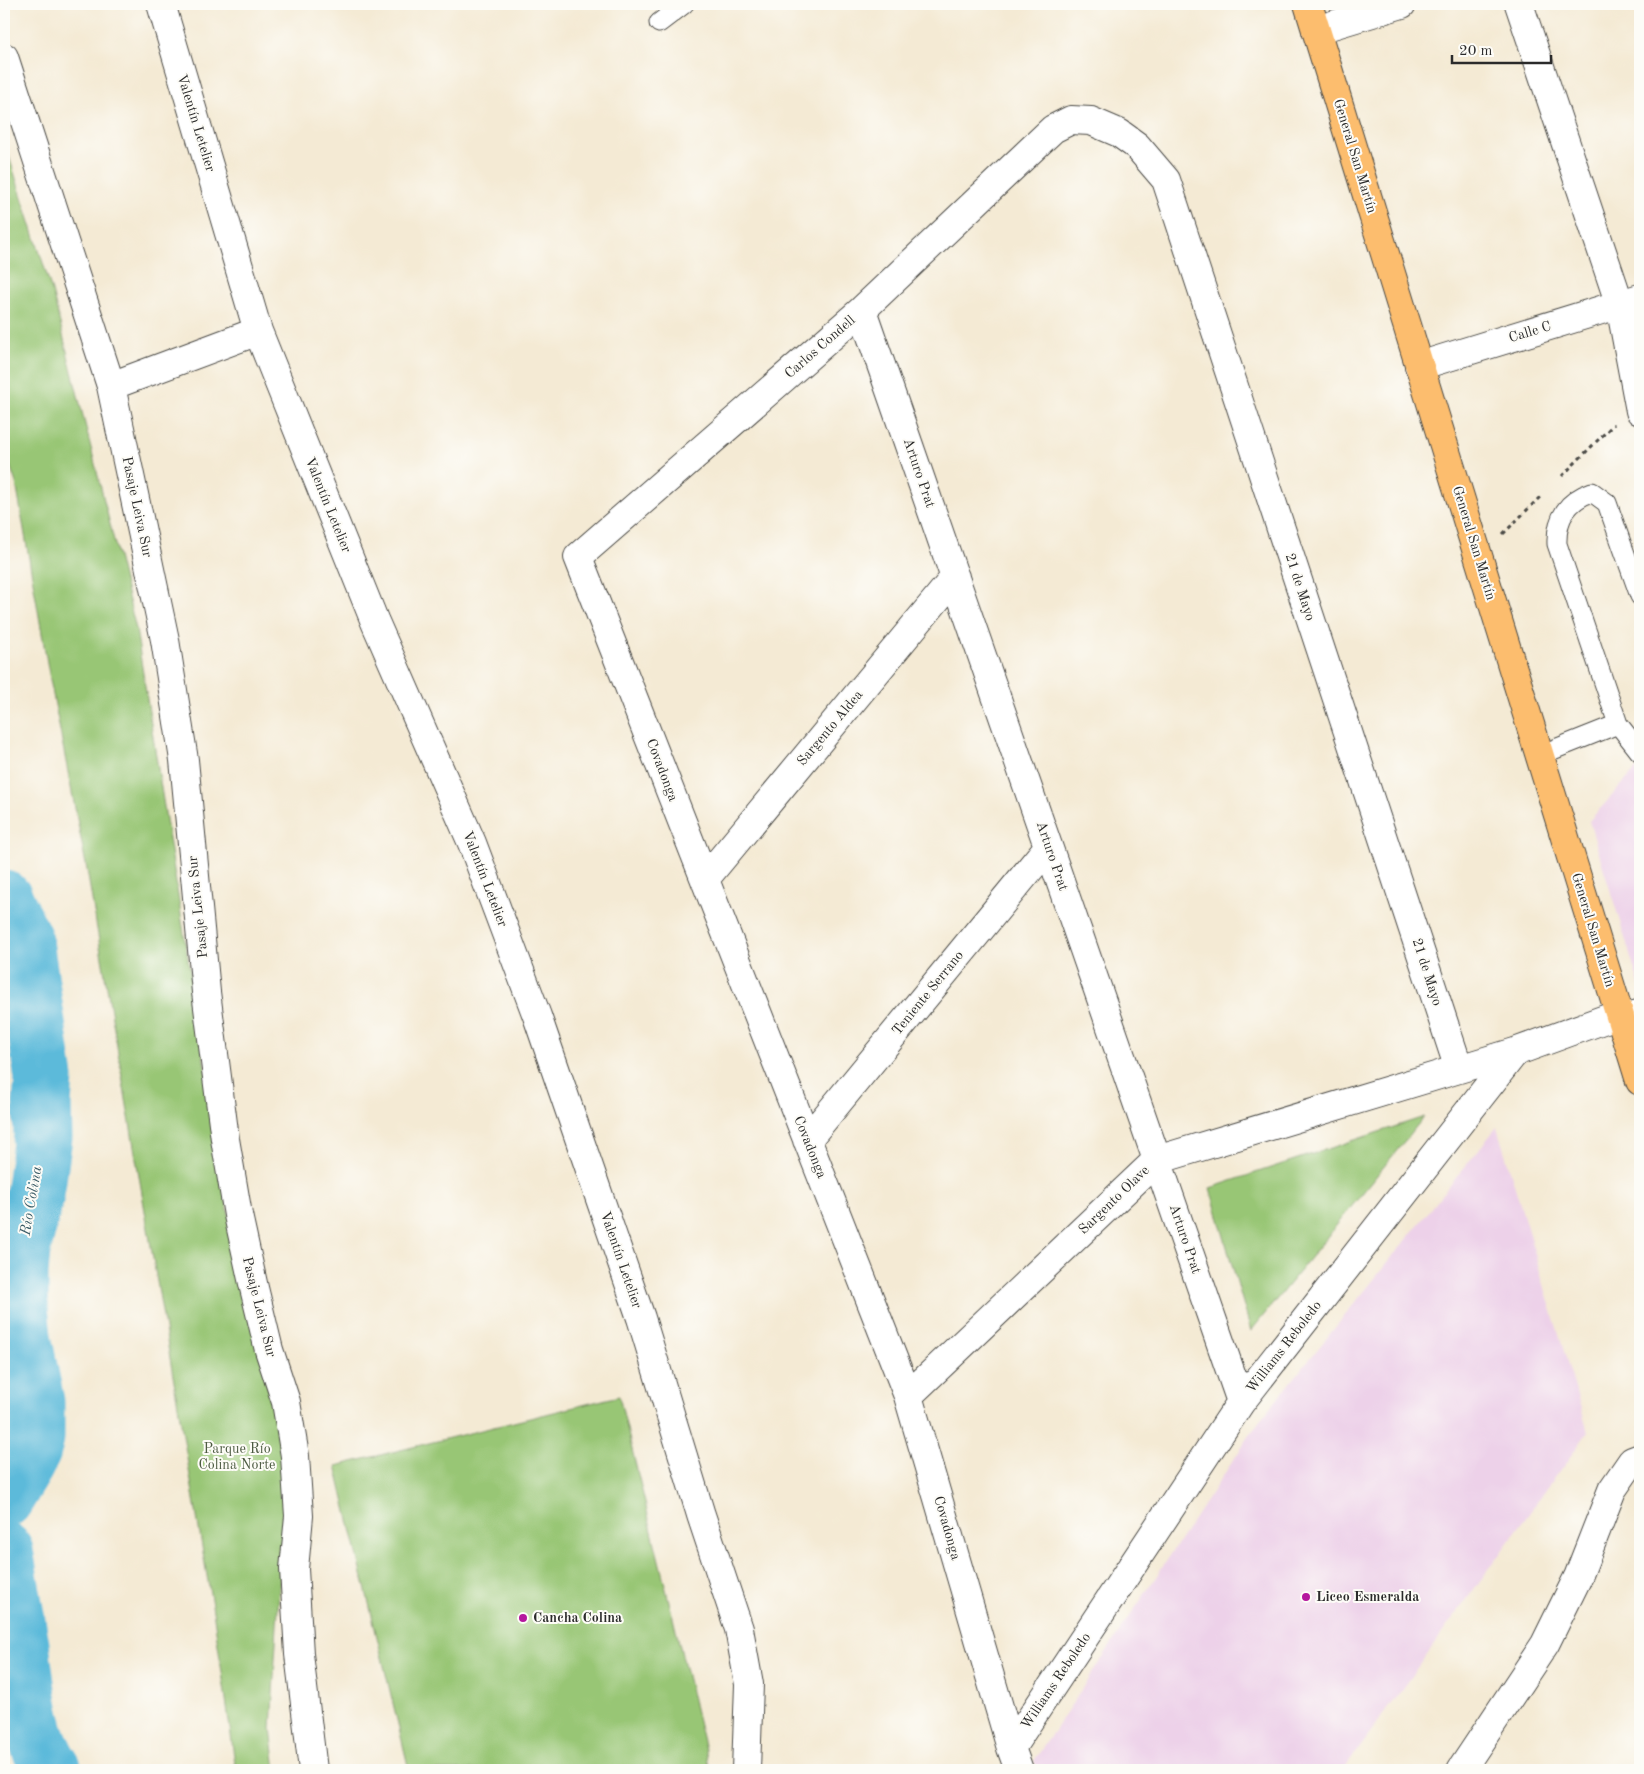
<svg xmlns="http://www.w3.org/2000/svg" width="1644" height="1774" viewBox="0 0 1644 1774" font-family="'Old Standard TT',serif">
	<rect width="100%" height="100%" fill="#fdfcf7"/>
	<filter id="ink" filterUnits="userSpaceOnUse"><feTurbulence type="fractalNoise" baseFrequency=".02" numOctaves="2"/><feDisplacementMap in="SourceGraphic" scale="10" xChannelSelector="R" yChannelSelector="G"/><feConvolveMatrix kernelMatrix="1 2 1 2 8 2 1 2 1" color-interpolation-filters="sRGB"/></filter>
	<filter id="wash" filterUnits="userSpaceOnUse"><feTurbulence type="fractalNoise" baseFrequency=".0096" numOctaves="4" result="noise"/><feDisplacementMap in="SourceGraphic" scale="20" xChannelSelector="R" yChannelSelector="G"/><feGaussianBlur stdDeviation="1.12" result="paint"/><feColorMatrix in="noise" values="0 0 0 0 0 0 0 0 0 0 0 0 0 0 0 0 0 1.4 0 .05"/><feComposite in="paint" operator="in"/></filter>
	<g filter="url(#wash)">
		<rect width="100%" height="100%" fill="#f4ead4"/>
		<!-- built -->
		<path fill="#edd1e9" d="M1640 765V987L1589 821Z
			M1497 1127 1588 1432 1343 1770H1038L1034 1761 1258 1423Z"/>
		<!-- green -->
		<path fill="#98c675" stroke="#627850" d="M4 141 52 291 136 629 227 1206 287 1454 271 1728 276 1770H236L214 1617 87 870 49 674 16 483 4 448Z
			M1424 1117 1251 1331 1210 1188Z
			M619 1396 710 1770H409L336 1466Z"/>
		<g fill="none" stroke-linecap="round" stroke-linejoin="round">
			<!-- river -->
			<path stroke="#5bbada" stroke-width="59" d="M4 900 24 942 44 1078 42 1103 43 1137 35 1194 21 1251 19 1272V1309L22 1337 35 1402V1437L32 1450 25 1464 4 1499
				M4 1551C9 1582 15 1614 20 1645 26 1688 28 1734 53 1770"/>
		</g>
	</g>
	<g filter="url(#ink)">
		<g fill="none" stroke-linecap="round" stroke-linejoin="round">
			<!-- lane casing -->
			<g stroke="#494844" stroke-width="21">
				<path id="lane" d="M659 23 684 4
					M1640 596 1607 503 1592 492C1568 500 1556 518 1557 544L1618 724 1640 752
					M1540 755 1618 724
					M1619 1014 1640 1009"/>
			</g>
			<!-- street casing -->
			<g stroke="#494844" stroke-width="30">
				<path id="street" d="M161 4 258 331 375 622 472 843 537 1016 641 1318 701 1515 739 1629 749 1684 746 1770
					M1519 4 1620 305 1640 411
					M1316 30 1402 4
					M4 57 111 386 165 640 184 760 206 992 225 1139 238 1215 254 1288 269 1350 286 1402 295 1456 299 1516 294 1569 299 1654 313 1770
					M862 310 1241 1402
					M1419 366 1640 298
					M111 386 258 331
					M705 879 955 577
					M807 1140 1048 847
					M908 1396 1157 1160 1459 1069
					M1011 1748 1241 1402 1515 1052 1619 1014
					M1019 1770 1011 1748 908 1396 578 557 862 310 1053 129 1071 120 1091 121 1119 133 1137 146 1166 180 1459 1069 1515 1052
					M1461 1770 1545 1644 1578 1577 1612 1490 1632 1461 1640 1458"/>
			</g>
			<!-- primary casing -->
			<g stroke="#494844" stroke-width="30">
				<path id="primary" d="M1308 4 1640 1081"/>
			</g>
			<!-- path -->
			<path stroke="#494844" stroke-width="3" stroke-dasharray="4 4" stroke-linecap="butt" d="M1562 476 1614 424
				M1503 534 1541 496"/>
			<!-- lane -->
			<use href="#lane" stroke="#fff" stroke-width="19"/>
			<!-- street -->
			<use href="#street" stroke="#fff" stroke-width="28"/>
			<!-- primary -->
			<use href="#primary" stroke="#fcbd6e" stroke-width="28"/>
		</g>
	</g>
	<!-- markers -->
	<g fill="#b5179e" stroke="#fdfcf7" stroke-width="2">
		<circle cx="1306" cy="1597" r="5"/>
		<circle cx="523" cy="1618" r="5"/>
	</g>
	<g text-anchor="middle" dominant-baseline="central" stroke-width="4" stroke-linejoin="round" paint-order="stroke">
		<!-- street labels -->
		<g font-size="14" fill="#2b2b2b" stroke="#fdfcf7">
			<text transform="translate(196 123) rotate(73)">Valentín Letelier</text>
			<text transform="translate(1355 156) rotate(73)">General San Martín</text>
			<text transform="translate(1530 332) rotate(-17)">Calle C</text>
			<text transform="translate(820 347) rotate(-41)">Carlos Condell</text>
			<text transform="translate(919 473) rotate(71)">Arturo Prat</text>
			<text transform="translate(328 505) rotate(68)">Valentín Letelier</text>
			<text transform="translate(137 507) rotate(78)">Pasaje Leiva Sur</text>
			<text transform="translate(1474 543) rotate(73)">General San Martín</text>
			<text transform="translate(1300 587) rotate(72)">21 de Mayo</text>
			<text transform="translate(830 728) rotate(-50)">Sargento Aldea</text>
			<text transform="translate(662 770) rotate(69)">Covadonga</text>
			<text transform="translate(1052 856) rotate(71)">Arturo Prat</text>
			<text transform="translate(485 879) rotate(69)">Valentín Letelier</text>
			<text transform="translate(198 907) rotate(-96)">Pasaje Leiva Sur</text>
			<text transform="translate(1593 930) rotate(73)">General San Martín</text>
			<text transform="translate(1427 972) rotate(72)">21 de Mayo</text>
			<text transform="translate(928 993) rotate(-51)">Teniente Serrano</text>
			<text transform="translate(810 1147) rotate(68)">Covadonga</text>
			<text transform="translate(1114 1200) rotate(-44)">Sargento Olave</text>
			<text transform="translate(1185 1239) rotate(71)">Arturo Prat</text>
			<text transform="translate(621 1260) rotate(71)">Valentín Letelier</text>
			<text transform="translate(259 1307) rotate(76)">Pasaje Leiva Sur</text>
			<text transform="translate(1284 1347) rotate(-52)">Williams Reboledo</text>
			<text transform="translate(947 1528) rotate(74)">Covadonga</text>
			<text transform="translate(1056 1681) rotate(-56)">Williams Reboledo</text>
		</g>
		<!-- park labels -->
		<g font-size="14" fill="#4c5a41" stroke="#fdfcf7">
			<text x="237" y="1449">Parque Río<tspan x="237" dy="16">Colina Norte</tspan></text>
		</g>
		<!-- poi labels -->
		<g font-size="14" font-weight="bold" fill="#2b2b2b" stroke="#fdfcf7" text-anchor="start">
			<text x="1316" y="1597">Liceo Esmeralda</text>
			<text x="533" y="1618">Cancha Colina</text>
		</g>
		<!-- water labels -->
		<g font-size="15" font-style="italic" fill="#3c5d68" stroke="#fdfcf7">
			<text transform="translate(32 1201) rotate(-80)">Río Colina</text>
		</g>
	</g>
	<!-- margin -->
	<rect width="1644" height="1774" fill="none" stroke="#fdfcf7" stroke-width="20"/>
	<!-- scale -->
	<path d="M1452 55v8h99v-8" fill="none" stroke="#2b2b2b" stroke-width="2.5"/>
	<text x="1459" y="55" font-size="15" fill="#2b2b2b" stroke="#fdfcf7" stroke-width="4" paint-order="stroke">20 m</text>
</svg>
